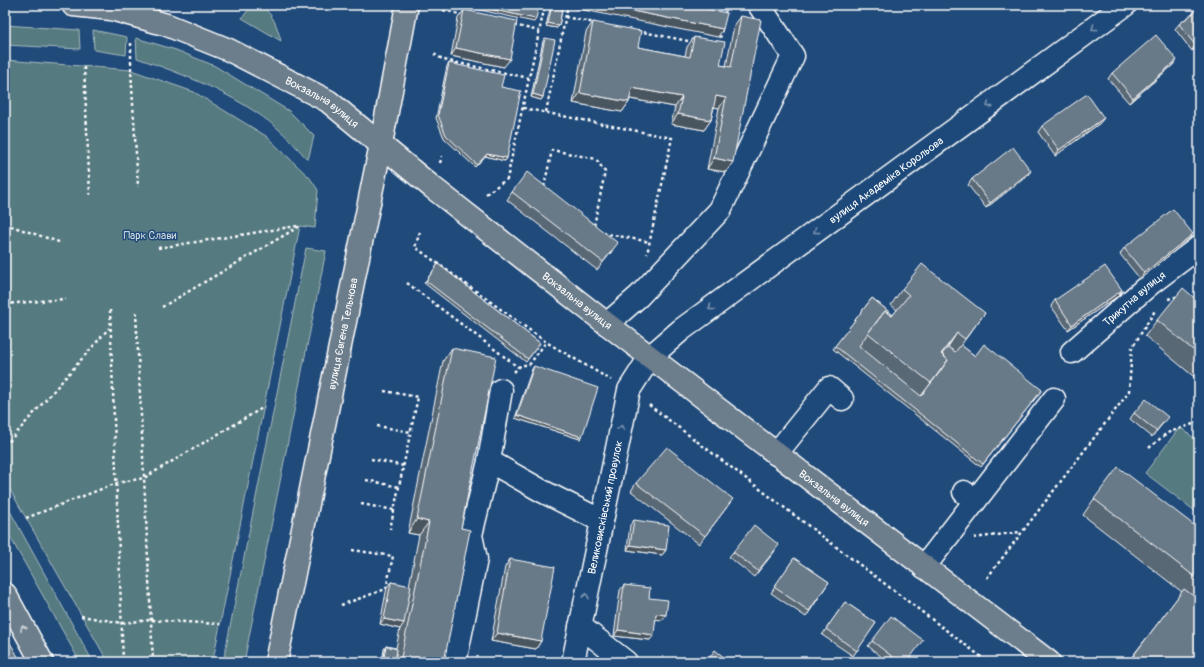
<svg xmlns="http://www.w3.org/2000/svg" width="1204" height="667" viewBox="0 0 1204 667" font-family="Pangolin,sans-serif">
	<rect width="100%" height="100%" fill="#1f4a7a"/>
	<filter id="ink" filterUnits="userSpaceOnUse"><feTurbulence type="fractalNoise" baseFrequency=".025" numOctaves="2"/><feDisplacementMap in="SourceGraphic" scale="8" xChannelSelector="R" yChannelSelector="G"/><feConvolveMatrix kernelMatrix="1 2 1 2 8 2 1 2 1" color-interpolation-filters="sRGB"/></filter>
	<g filter="url(#ink)">
		<!-- green -->
		<path fill="#557a80" stroke="#aabcc0" d="M252 5C271 5 277 26 281 41L242 18Z
			M5 25 79 30 80 49 5 45Z
			M93 30 127 37 126 55 94 50Z
			M136 38 176 50 215 66 289 111 314 136 308 160C298 149 288 137 276 127 235 94 186 75 137 58Z
			M5 60 131 70 194 92 266 136 310 178 318 190 315 228 300 226 213 660 206 662H108L5 481Z
			M306 248 326 251 244 662H223Z
			M1180 427 1199 442V514L1145 473Z
			M5 502 93 662H80L5 528Z"/>
		<g fill="none" stroke-linecap="round" stroke-linejoin="round">
			<!-- minor casing -->
			<g stroke="#fff" stroke-width="25">
				<g id="minor">
					<path d="M607 324 639 296 720 210 793 56 759 5"/>
					<path id="s1" d="M1072 352 1150 284 1199 247"/>
					<path d="M776 454 829 388 842 399"/>
					<path d="M489 461 542 491 602 521"/>
					<path d="M975 501 1054 399"/>
					<path d="M924 567 975 501 964 492"/>
					<path d="M580 626 626 662"/>
					<path d="M455 662 476 559 471 535 489 461 501 390"/>
					<path id="s2" d="M573 662 629 390 650 357 681 330 1125 5"/>
				</g>
			</g>
			<!-- major casing -->
			<g stroke="#fff" stroke-width="25">
				<g id="major">
					<path id="s3" d="M73 5 111 9 167 25 229 50 328 101 432 187 607 324 1049 662"/>
					<path d="M5 594 42 662"/>
					<path id="s4" d="M276 662 381 144 407 5"/>
				</g>
			</g>
			<!-- path -->
			<path stroke="#fff" stroke-width="2.5" stroke-dasharray="3 3" stroke-linecap="butt" d="M443 10 464 15
				M725 14 727 5
				M565 17 595 23
				M514 25 539 31
				M638 31 693 42
				M131 43V70L138 187
				M719 44 722 29
				M434 54 444 60 529 78
				M84 67 90 195
				M523 108 672 138 647 254
				M546 112 568 5
				M440 163 442 156
				M544 187 552 150 596 159 605 172 594 226
				M486 194 507 179 545 5
				M5 224 62 243
				M420 232 415 247 546 342 611 380
				M603 233 650 242
				M158 248 297 226
				M407 283 518 367
				M1168 299 1179 296
				M5 304 66 299
				M162 307 300 226
				M110 310 123 662
				M136 312 153 662
				M514 372 521 365H529L546 342
				M384 391 418 397 390 529
				M649 405 988 662
				M377 426 411 432
				M5 446 109 328
				M1149 448 1167 433 1199 422
				M371 459 404 466
				M366 480 399 487
				M361 504 394 510
				M26 518 117 483 144 478 264 407
				M974 538 1020 532
				M987 578 1129 392 1132 348 1156 309
				M341 605 386 589 393 556 352 550
				M81 616 122 623 150 620 220 624
				M206 662 213 660"/>
			<!-- minor -->
			<use href="#minor" stroke="#1f4a7a" stroke-width="22"/>
			<!-- major -->
			<use href="#major" stroke="#6c7d8c" stroke-width="22"/>
		</g>
		<!-- wall -->
		<path fill="#596875" stroke="#fff" d="M551 5H563L559 26 557 28 546 26Z
			M1199 9V45L1192 51 1175 29 1179 24Z
			M464 10 504 67 451 56 458 18Z
			M741 16 726 172 707 169 719 108 714 107 711 120 704 130 671 124 675 107 630 99 629 102 622 112 573 103 586 32 593 22 638 47 685 56 687 47 694 37 720 65 726 66 734 26Z
			M545 38 543 97 541 100 531 97 543 41Z
			M449 63 501 87 507 158 505 161 485 156 475 167 444 138 436 118 447 66Z
			M1173 65 1129 103 1108 79 1112 73Z
			M1100 123 1055 156 1038 132 1042 126Z
			M1027 176 986 208 968 185 972 179Z
			M512 192 613 250 597 270 507 200Z
			M1189 239 1140 279 1120 254 1124 248Z
			M438 264 540 343 526 362 424 283Z
			M902 289 985 313 961 345 975 356 1042 390 981 467 833 349 872 298 893 315 897 310 891 305Z
			M1122 290 1118 296 1068 330 1051 306 1055 300Z
			M1199 302V381L1145 336 1157 320Z
			M452 348 461 528 444 662H382L384 649 386 646 396 648 400 629 380 624 387 587 391 582 409 586 419 535 408 533 443 361Z
			M534 366 580 439 515 418 532 369Z
			M1134 413 1164 422 1152 437 1130 419Z
			M636 483 727 507 699 544 631 491Z
			M1094 499 1199 529V590L1194 596 1199 662H1136L1131 658 1182 592 1083 515Z
			M634 520 666 550 662 555 627 550 630 525Z
			M775 551 754 577 729 557 733 552Z
			M794 558 829 582 806 617 771 593Z
			M510 559 541 641 536 649 491 641 505 567Z
			M624 585 649 598 662 620 656 619 650 640 614 636 620 590Z
			M845 602 876 623 853 656 822 635Z
			M872 641 907 662H888L868 646Z"/>
		<!-- shaded-wall -->
		<path fill="#49555f" stroke="#fff" d="M458 5H472L536 19 534 22Z
			M576 5H602L723 29 718 37 574 8Z
			M548 23 559 26 557 28 546 26Z
			M1199 43V45L1192 51 1195 45Z
			M456 48 510 59 504 67 451 56Z
			M1177 60 1173 65 1129 103 1133 98Z
			M632 88 682 97 675 107 625 98Z
			M580 93 629 102 622 112 573 103Z
			M533 94 543 97 541 100 531 97Z
			M716 96 726 98 719 108 709 106Z
			M678 114 711 120 704 130 671 124Z
			M1104 118 1100 123 1055 156 1059 150Z
			M487 154 507 158 505 161 485 156 475 167Z
			M714 158 733 162 726 172 707 169Z
			M1031 171 1027 176 986 208 990 203Z
			M1193 234 1189 239 1140 279 1144 273Z
			M1122 290 1118 296 1068 330 1072 325Z
			M957 333 946 350 932 367 941 354Z
			M948 360 937 376 919 399 931 383Z
			M517 415 582 437 580 439 515 418Z
			M417 519 429 522 419 535 408 533Z
			M630 545 666 550 662 555 627 550Z
			M656 614 666 615 662 620 652 619Z
			M384 619 404 623 400 629 380 624Z
			M618 630 654 635 650 640 614 636Z
			M497 633 541 641 536 649 491 641Z"/>
		<!-- building -->
		<path fill="#687988" stroke="#fff" d="M472 5H539L536 19Z
			M552 5H563L559 26 548 23Z
			M602 5H688L727 13 723 29Z
			M1199 9V43L1195 45 1179 24Z
			M464 10 517 21 510 59 456 48Z
			M741 16 761 20 733 162 714 158 726 98 716 96 711 120 678 114 682 97 632 88 629 102 580 93 593 22 641 31 638 47 690 57 694 37 725 42 720 65 731 67Z
			M1156 35 1177 60 1133 98 1112 73Z
			M545 38 555 40 543 97 533 94Z
			M449 63 504 75 501 87 521 91 507 158 487 154 477 165 446 135 438 115Z
			M1087 94 1104 118 1059 150 1042 126Z
			M1013 147 1031 171 990 203 972 179Z
			M527 172 618 243 603 262 512 192Z
			M1173 209 1193 234 1144 273 1124 248Z
			M438 264 540 343 528 359 426 281Z
			M922 264 985 313 965 339 957 333 941 354 948 360 931 383 868 333 885 311 892 316 909 295 902 289Z
			M1105 266 1122 290 1072 325 1055 300Z
			M1183 288 1199 302V355L1157 320Z
			M872 298 893 315 892 316 885 311 868 333 859 346 921 396 939 373 948 360 942 354 948 347 955 352 961 345 975 356 984 344 1042 390 983 464 835 346Z
			M452 348 496 357 461 528 470 530 444 662H400L429 522 417 519Z
			M534 366 598 388 582 437 517 415Z
			M1146 399 1168 417 1156 431 1134 413Z
			M667 447 733 499 705 536 636 483Z
			M1118 467 1199 529V580L1094 499Z
			M634 520 669 525 666 550 630 545Z
			M754 525 779 545 758 571 733 552Z
			M794 558 829 582 809 611 774 587Z
			M510 559 555 567 541 641 497 633Z
			M391 582 411 586 404 623 384 619Z
			M624 585 650 588 649 598 668 600 666 615 656 614 654 635 618 630Z
			M1184 589 1199 600V662H1141L1133 656Z
			M845 602 876 623 857 651 826 629Z
			M891 616 923 640 907 662H899L872 641Z
			M5 634 21 662H5Z
			M386 646 397 649 395 662H383Z
			M715 650 730 662H706Z"/>
		<!-- one-way arrows -->
		<defs><path id="oneway-chevron" d="M-2-3.5L2.5 0L-2 3.5" fill="none" stroke-width="1.6" stroke-linecap="round" stroke-linejoin="round"/></defs>
		<g stroke="#7992af">
			<use href="#oneway-chevron" transform="translate(1094 28) rotate(144)"/>
			<use href="#oneway-chevron" transform="translate(989 105) rotate(144)"/>
			<use href="#oneway-chevron" transform="translate(816 231) rotate(144)"/>
			<use href="#oneway-chevron" transform="translate(711 308) rotate(144)"/>
			<use href="#oneway-chevron" transform="translate(621 428) rotate(-78)"/>
			<use href="#oneway-chevron" transform="translate(586 596) rotate(-78)"/>
		</g>
		<use stroke="#ccd2d7" href="#oneway-chevron" transform="translate(23 628) rotate(-119)"/>
	</g>
	<g text-anchor="middle" dominant-baseline="central" stroke-width="3" stroke-linejoin="round" paint-order="stroke">
		<!-- street labels -->
		<g font-size="11" fill="#fff" stroke="#1f4a7a">
			<text stroke="none"><textPath href="#s3" startOffset="270">Вокзальна вулиця</textPath></text>
			<text stroke="none"><textPath href="#s2" startOffset="612">вулиця Академіка Корольова</textPath></text>
			<text stroke="none"><textPath href="#s1" startOffset="82">Трикутна вулиця</textPath></text>
			<text stroke="none"><textPath href="#s3" startOffset="594">Вокзальна вулиця</textPath></text>
			<text stroke="none"><textPath href="#s4" startOffset="335">вулиця Євгена Тельнова</textPath></text>
			<text stroke="none"><textPath href="#s3" startOffset="918">Вокзальна вулиця</textPath></text>
			<text stroke="none"><textPath href="#s2" startOffset="158">Великовисківський провулок</textPath></text>
		</g>
		<!-- park labels -->
		<g font-size="11" fill="#d4dedf" stroke="#1f4a7a">
			<text x="150" y="235">Парк Слави</text>
		</g>
	</g>
	<!-- margin -->
	<rect width="1204" height="667" fill="none" stroke="#1f4a7a" stroke-width="20"/>
	<rect x="10" y="10" width="1184" height="647" fill="none" stroke="#fff" stroke-width="1.5" filter="url(#ink)"/>
</svg>
